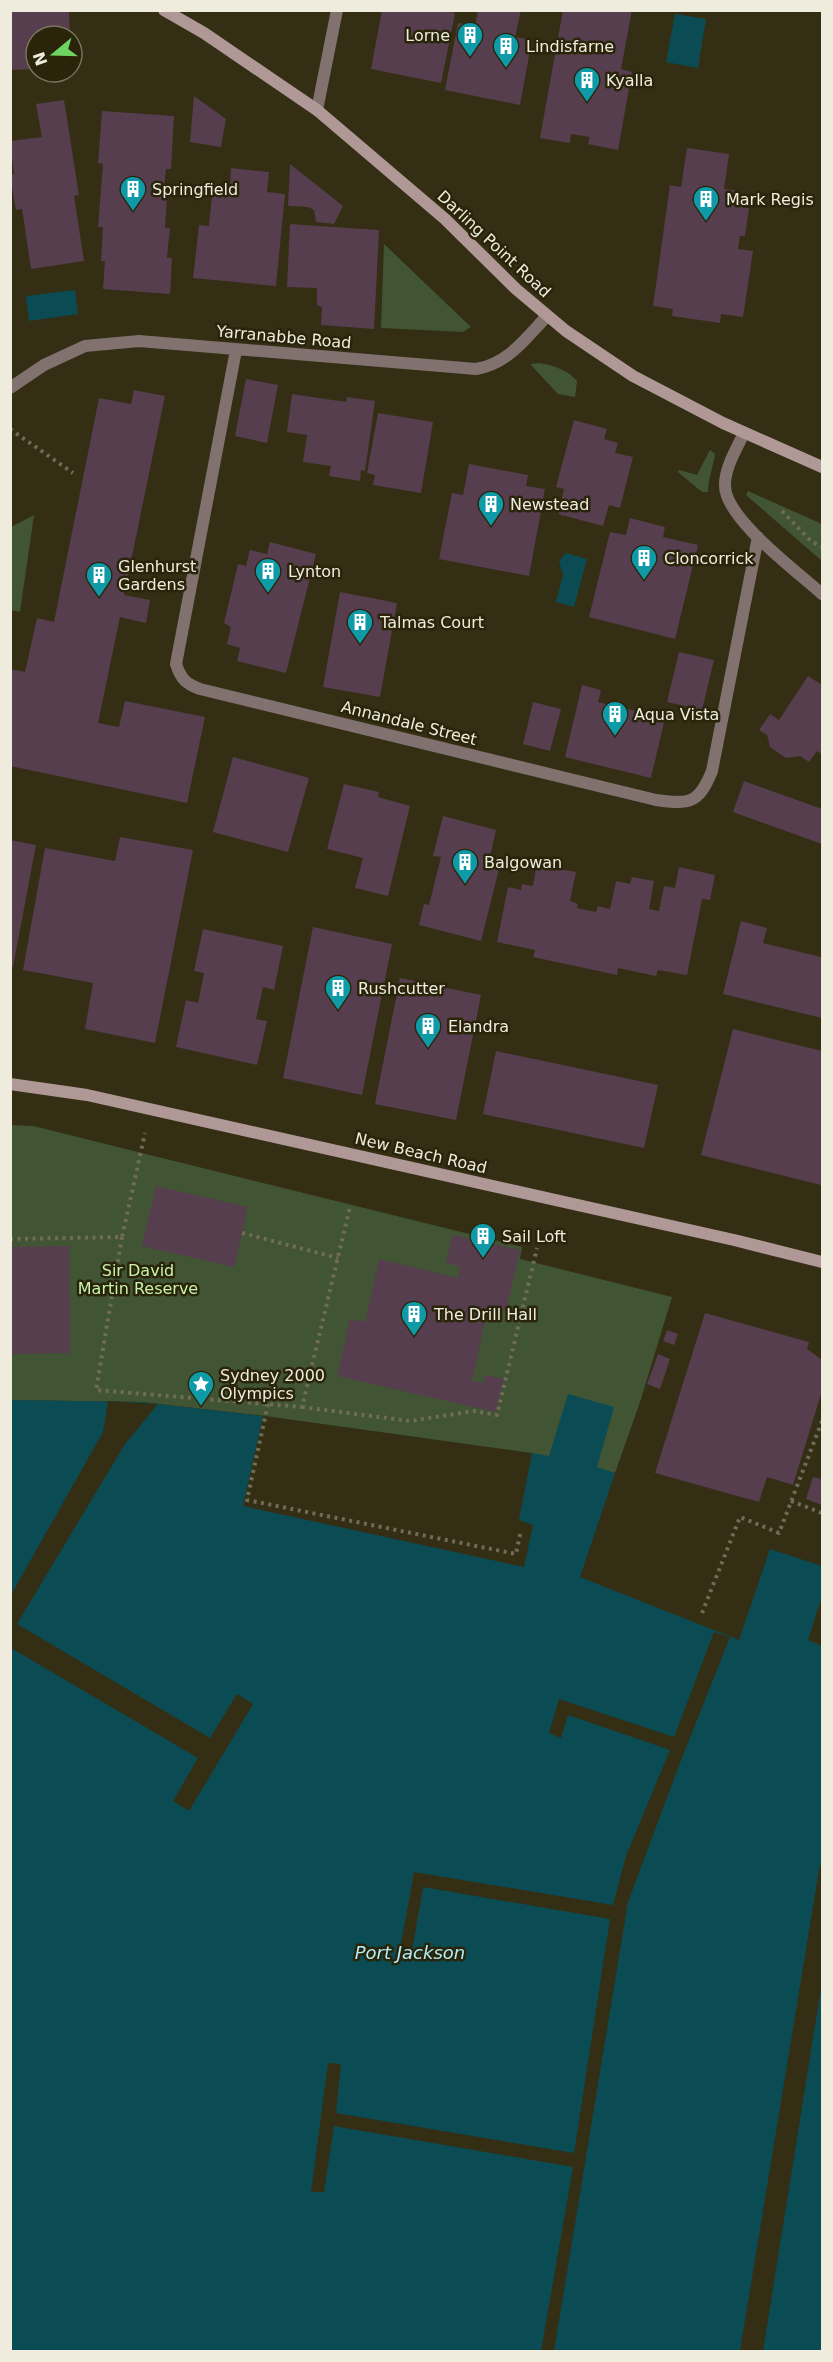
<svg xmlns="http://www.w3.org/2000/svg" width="833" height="2362" viewBox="0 0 833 2362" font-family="'DejaVu Sans',sans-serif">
	<rect width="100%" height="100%" fill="#332e14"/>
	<!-- green -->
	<path fill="#415534" d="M384 244 471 327 463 332 381 328Z
		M539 363C553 365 568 370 577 381L575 397 558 394 530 364Z
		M710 450 715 454C713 467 708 479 708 492H702L678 472 679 470 697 475Z
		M748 491 822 524V561L746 495Z
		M34 515 20 612 11 610V527Z
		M10 1125 33 1126 522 1247 520 1259 672 1297 641 1399 615 1473 532 1453 265 1416 141 1402 11 1400Z"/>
	<!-- water -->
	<path fill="#0b4c54" d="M675 14 706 19 698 68 666 62Z
		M75 290 78 314 29 321 26 296Z
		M566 553 587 559 574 607 556 602 563 575 559 561Z
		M568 1394 614 1407 597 1467 615 1473 580 1577 739 1640 770 1549 822 1566V1596L808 1640 822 1646V2351H11L10 1400 141 1402 263 1416 243 1506 524 1567 533 1525 519 1520 532 1453 549 1456Z"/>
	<!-- pier -->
	<path fill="#332e14" d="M108 1401 158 1404 125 1444 17 1624 210 1738 237 1694 253 1704 189 1811 173 1801 198 1758 11 1648V1595L103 1432Z
		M714 1632 730 1637 678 1768 628 1902 554 2351H541L573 2167 334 2126 324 2192H311L328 2063 341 2064 336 2113 574 2153 610 1919 423 1887 412 1951 400 1949 414 1872 613 1905 626 1856 670 1750 568 1715 561 1738 549 1733 559 1699 674 1737Z
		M820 1864 822 1865V1982L763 2351H740Z"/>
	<!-- building -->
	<path fill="#563e4e" d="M10 10H69L70 36H36V69L10 70Z
		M382 10H444L455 13 441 83 371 69Z
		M478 10H521L515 37 532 40 520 105 445 90 458 23 475 26Z
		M563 10H632L621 69 632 72 618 150 588 144 590 137 571 134 570 143 540 138Z
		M194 96 226 119 221 147 190 142Z
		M64 100 79 195 74 196 84 261 31 269 22 209 16 210 10 177V174H14L10 141 42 137 36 104Z
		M102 111 174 116 171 169H166L163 196 167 197 165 228H170L167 258H172L170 294 103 289 105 261H101L103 227H98L103 164 98 163Z
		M687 148 729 154 724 189 741 191 739 207 749 208 745 236H740L738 249 753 251 743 317 721 314 720 323 672 316 673 309 653 306 670 185 681 187Z
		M290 164 343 206 334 224 316 222 314 210 308 207 288 206Z
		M231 168 269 172 267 192 285 194 276 286 193 278 199 225 209 226 213 184 230 186Z
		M290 224 379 230 374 329 321 325 322 307 317 305V288L287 287Z
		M246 379 278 385 267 443 235 436Z
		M134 390 165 396 124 595 150 600 146 623 120 617 98 723 119 727 125 701 205 717 187 803 10 766V669L25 672 37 618 54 622 99 398 131 404Z
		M292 394 346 402 347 397 375 401 365 471 361 470 360 481 329 476 331 466 303 462 307 435 287 432Z
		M378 413 433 422 421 493 373 485 375 475 367 473Z
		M574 420 607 429 604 439 618 443 615 453 633 457 620 508 609 505 603 526 558 514 564 489 556 487Z
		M469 464 528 475 526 486 545 489 529 576 439 559 452 493 463 495Z
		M630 518 665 527 663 537 698 545 675 639 589 617 610 532 626 535Z
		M270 542 316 554 286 673 237 661 240 648 227 644 231 627 224 623 238 564 246 566 250 550 267 554Z
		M340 592 397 603 380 697 323 687Z
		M679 652 714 660 702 710 667 702Z
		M808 676 822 685V754L817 751 809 762 800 756 786 758 770 747 767 735 759 730 770 714 779 720Z
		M582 685 601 690 598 702 665 718 651 778 565 757Z
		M533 702 561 709 550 751 523 744Z
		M233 757 309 778 288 852 213 832Z
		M744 781 822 809V844L733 812Z
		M344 784 379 792 378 797 410 806 388 896 355 888 363 858 327 849Z
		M443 816 496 830 489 862 500 865 481 941 419 925 424 904 429 905 441 857 433 856Z
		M120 837 193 850 155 1043 85 1029 93 983 23 970 45 848 115 861Z
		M10 840 36 845 13 967H10Z
		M538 858 561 863 559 869 576 872 570 901 578 904 577 908 596 912 598 906 610 909 616 881 630 884 632 877 654 881 649 909 659 911 664 886 675 888 679 867 715 875 710 900 702 899 687 975 658 970 656 976 618 968 617 975 533 957 535 950 497 942 508 887 521 890 522 884 533 886Z
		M741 921 767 928 763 943 821 957 822 953V1018L723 994Z
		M313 927 392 944 362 1095 283 1078Z
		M203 929 283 946 274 990 263 987 256 1019 267 1021 257 1065 176 1047 186 1000 198 1003 204 973 194 971Z
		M400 978 481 995 456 1120 375 1104Z
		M733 1029 822 1051 821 1185 701 1155Z
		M496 1051 658 1085 644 1148 483 1114Z
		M156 1186 248 1207 234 1267 142 1246Z
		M453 1235 520 1250 506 1311 488 1307 472 1381 484 1383 485 1375 504 1379 496 1412 337 1376 350 1319 365 1322 379 1259 458 1278 460 1266 446 1263Z
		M69 1246 70 1353 10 1354V1247Z
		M705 1313 809 1342 807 1349 822 1360V1391L793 1485 767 1477 759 1502 655 1473Z
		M667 1330 678 1334 674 1345 663 1341Z
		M658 1354 670 1359 660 1389 647 1384Z
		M813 1477 822 1479V1505L806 1499Z"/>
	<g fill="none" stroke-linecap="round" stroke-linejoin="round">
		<!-- path -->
		<path stroke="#706c55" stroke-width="4" stroke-dasharray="3 4.5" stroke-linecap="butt" d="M10 429 73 473
			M782 511 811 541 822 547
			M242 1233 338 1258
			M122 1237 96 1390 302 1407 350 1207
			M10 1239 122 1237 145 1133
			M268 1404 247 1500 516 1554 521 1530
			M302 1407 410 1421 474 1411 497 1415 537 1248
			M791 1501 822 1513
			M702 1613 740 1517 779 1533 822 1421"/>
		<!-- street -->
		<path stroke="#817270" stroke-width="12" d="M317 110 337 10
			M236 350 176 664C181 679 186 684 200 689L656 800C690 805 699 803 712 771L758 537
			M10 388 44 365 85 346 139 341 476 369C508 364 526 338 547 316
			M744 433C737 448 725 467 725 485 724 518 798 572 822 594"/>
		<!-- secondary -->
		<path stroke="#b09896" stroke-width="12" d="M164 10 204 33 317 110 445 219 516 289 566 331 633 376 723 423 822 467
			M10 1084 87 1095 734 1240 822 1262"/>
	</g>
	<!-- icons -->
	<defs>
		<g id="building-pin" transform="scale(1.35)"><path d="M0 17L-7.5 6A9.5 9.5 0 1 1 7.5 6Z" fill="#0f9aa8" stroke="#29240a"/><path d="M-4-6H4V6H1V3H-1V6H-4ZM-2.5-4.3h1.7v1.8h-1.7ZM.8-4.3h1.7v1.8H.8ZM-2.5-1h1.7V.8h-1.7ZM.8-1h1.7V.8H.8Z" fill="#fff"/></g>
		<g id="sight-pin" transform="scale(1.35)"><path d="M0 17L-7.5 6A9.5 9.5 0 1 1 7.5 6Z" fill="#0f9aa8" stroke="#29240a"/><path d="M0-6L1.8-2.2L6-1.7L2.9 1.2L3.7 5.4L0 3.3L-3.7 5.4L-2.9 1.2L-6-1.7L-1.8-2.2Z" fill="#fff"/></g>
	</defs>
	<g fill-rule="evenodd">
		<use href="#building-pin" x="470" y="35"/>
		<use href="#building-pin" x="506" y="46"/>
		<use href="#building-pin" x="587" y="80"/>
		<use href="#building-pin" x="133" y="189"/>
		<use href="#building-pin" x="706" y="199"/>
		<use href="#building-pin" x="491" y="504"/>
		<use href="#building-pin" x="644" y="558"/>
		<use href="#building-pin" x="268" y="571"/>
		<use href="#building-pin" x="99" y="575"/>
		<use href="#building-pin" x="360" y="622"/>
		<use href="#building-pin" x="615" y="714"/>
		<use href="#building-pin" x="465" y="862"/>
		<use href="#building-pin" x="338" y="988"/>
		<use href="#building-pin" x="428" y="1026"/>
		<use href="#building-pin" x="483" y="1236"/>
		<use href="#building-pin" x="414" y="1314"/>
		<use href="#sight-pin" x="201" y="1384"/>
	</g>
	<g text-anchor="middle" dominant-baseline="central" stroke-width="5" stroke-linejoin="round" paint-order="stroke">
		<!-- poi labels -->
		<g font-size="16" fill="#efecdd" stroke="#29240a" text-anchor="start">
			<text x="450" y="35" text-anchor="end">Lorne</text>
			<text x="526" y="46">Lindisfarne</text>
			<text x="606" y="80">Kyalla</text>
			<text x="152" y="189">Springfield</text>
			<text x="726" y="199">Mark Regis</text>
			<text x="510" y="504">Newstead</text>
			<text x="664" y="558">Cloncorrick</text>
			<text x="118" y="566">Glenhurst<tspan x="118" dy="18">Gardens</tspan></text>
			<text x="288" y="571">Lynton</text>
			<text x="380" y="622">Talmas Court</text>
			<text x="634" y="714">Aqua Vista</text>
			<text x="484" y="862">Balgowan</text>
			<text x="358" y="988">Rushcutter</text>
			<text x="448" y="1026">Elandra</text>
			<text x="502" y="1236">Sail Loft</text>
			<text x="434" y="1314">The Drill Hall</text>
			<text x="220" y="1375">Sydney 2000<tspan x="220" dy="18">Olympics</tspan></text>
		</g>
		<!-- street labels -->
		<g font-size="16" fill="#efecdd" stroke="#29240a">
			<text transform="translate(494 244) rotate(43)">Darling Point Road</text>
			<text transform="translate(284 337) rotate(5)">Yarranabbe Road</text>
			<text transform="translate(409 723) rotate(14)">Annandale Street</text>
			<text transform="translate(421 1153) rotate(13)">New Beach Road</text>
		</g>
		<!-- park labels -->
		<g font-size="16" fill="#c7f3a9" stroke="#29240a">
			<text x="138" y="1270">Sir David<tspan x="138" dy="18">Martin Reserve</tspan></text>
		</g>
		<!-- water labels -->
		<g font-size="18" font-style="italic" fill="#b0eff8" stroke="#29240a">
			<text x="410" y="1952">Port Jackson</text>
		</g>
	</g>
	<!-- border -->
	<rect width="833" height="2362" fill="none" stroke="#efecdd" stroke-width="24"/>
	<!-- north arrow -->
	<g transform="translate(54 54) rotate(251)"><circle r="28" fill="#29240a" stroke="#78745e" stroke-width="1.5"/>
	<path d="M0-4.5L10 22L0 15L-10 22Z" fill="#6ed360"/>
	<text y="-9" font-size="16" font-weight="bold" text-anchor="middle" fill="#efecdd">N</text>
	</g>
</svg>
